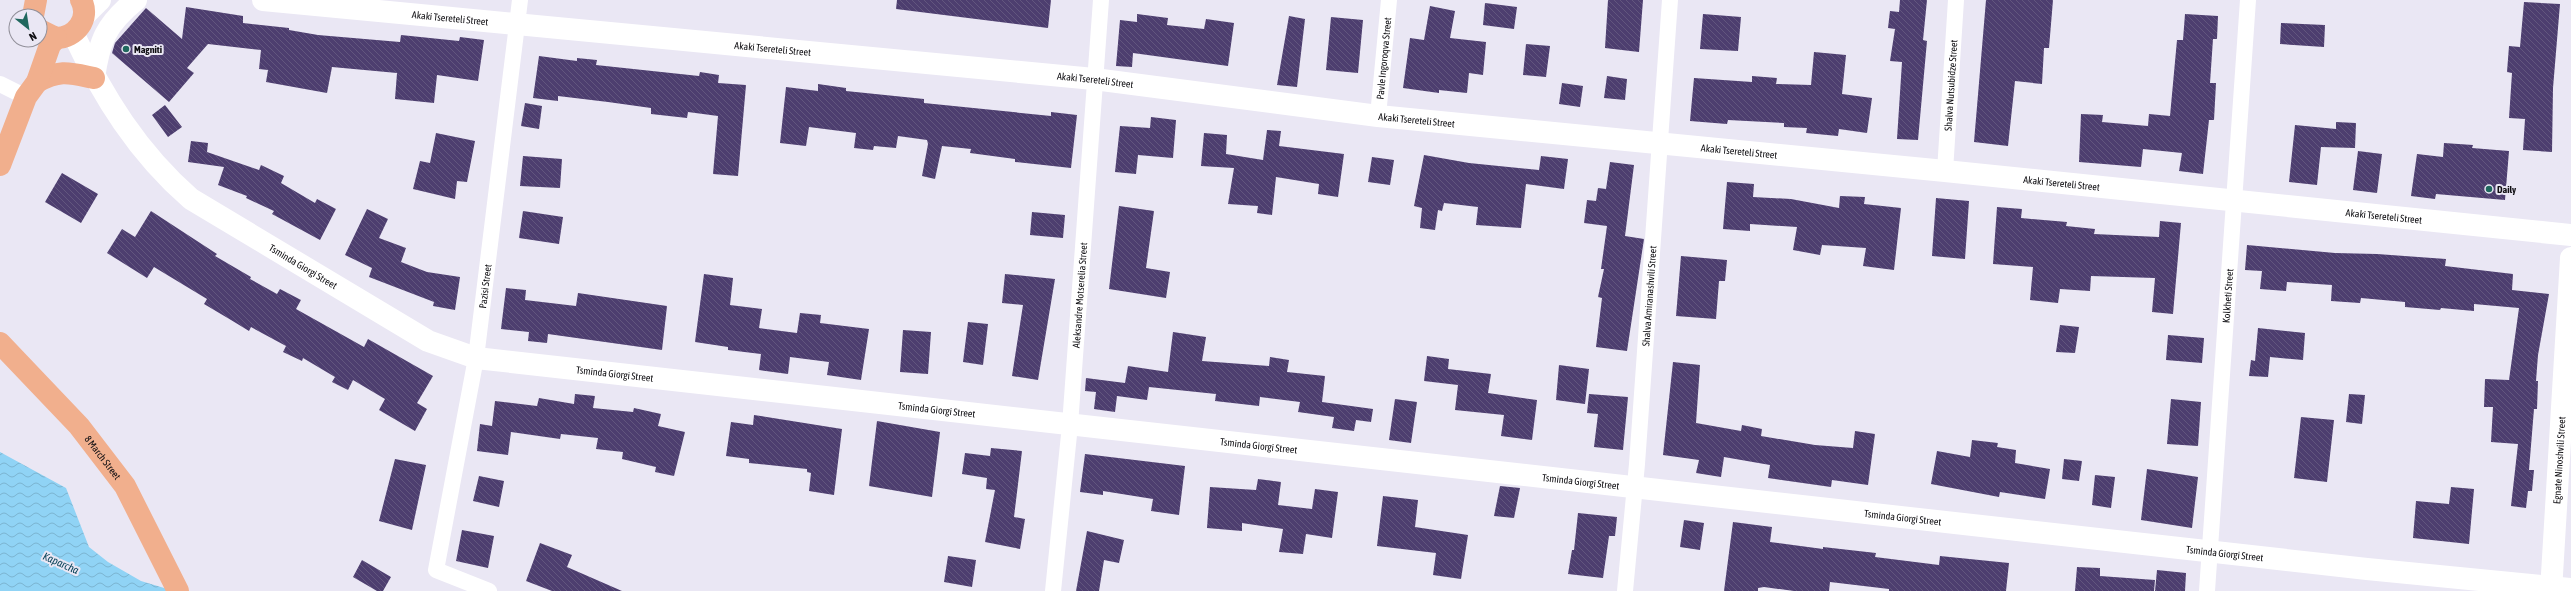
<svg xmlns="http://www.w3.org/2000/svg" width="2571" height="591" viewBox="0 0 2571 591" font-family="'Asap Condensed',sans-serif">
	<defs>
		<pattern id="water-waves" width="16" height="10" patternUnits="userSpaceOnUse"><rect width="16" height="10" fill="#90d3f5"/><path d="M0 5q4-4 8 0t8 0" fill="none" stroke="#7bb4d1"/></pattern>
		<pattern id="building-back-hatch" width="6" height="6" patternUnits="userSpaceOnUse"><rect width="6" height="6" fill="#4d3e6f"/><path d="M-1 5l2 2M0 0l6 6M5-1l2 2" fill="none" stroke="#62567e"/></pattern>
	</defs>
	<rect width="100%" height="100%" fill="#eae7f4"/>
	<!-- water -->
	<path fill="url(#water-waves)" d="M0 452 66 488 89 547 108 562 141 581 174 591H0Z"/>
	<!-- building -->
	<path fill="url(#building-back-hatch)" d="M897 0H1051L1048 28 896 9Z
		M1608 0H1643L1639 52 1605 48Z
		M1900 0H1927L1923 40 1927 41 1918 140 1897 139 1902 62 1890 61 1895 29 1888 28 1890 11 1899 12Z
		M1986 0H2053L2049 48H2044L2042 84 2015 81 2008 146 1974 142Z
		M2524 2 2560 4 2553 88 2552 152 2523 150 2525 119 2509 118 2512 73 2507 72 2509 46 2520 47Z
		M1485 3 1517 7 1514 29 1483 25Z
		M1430 6 1455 11 1450 38 1486 42 1483 75 1469 73 1467 93 1439 90V93L1403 88 1410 38 1424 40Z
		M186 7 243 16V23L289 28V30L318 35 400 42 401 35 459 41 460 37 484 40 478 81 437 75 434 103 395 99 397 73 332 67 327 93 266 82 268 70 259 69 261 50 208 44 187 68 194 73 169 102 112 53 115 43 146 8 182 39Z
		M1137 14 1168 18 1167 25 1204 29 1206 19 1234 23 1228 66 1133 53 1132 67 1116 66 1120 20 1137 22Z
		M1703 14 1741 17 1738 51 1700 49Z
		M2185 14 2218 16 2217 39H2213L2210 83H2216L2214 120H2209L2203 174 2179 171 2182 153 2143 149 2141 167 2079 162 2081 114 2103 115 2102 122 2148 126 2149 114 2170 116 2177 40H2183Z
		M1289 16 1305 19 1297 87 1277 85Z
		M1331 17 1363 20 1358 73 1326 70Z
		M2281 23 2325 25 2324 47 2280 44Z
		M1526 44 1550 46 1546 77 1523 75Z
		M1814 52 1846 55 1842 94 1872 98 1867 133 1839 129 1838 136 1806 133 1807 128 1784 127V123L1728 120 1727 124 1690 121 1694 78 1752 82V76L1777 78 1776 84 1811 85Z
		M539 56 577 61V58L597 60 596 65 699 76 700 72 719 75 718 83 746 85 738 176 713 174 718 116 688 112 687 118 651 114V108L608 102 558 96V101L533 98Z
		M1607 76 1627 79 1625 100 1604 98Z
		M1562 83 1583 86 1580 107 1559 104Z
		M818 84 846 88V91L924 99V103L1051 116V112L1077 115 1071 168 1015 162V159L970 153 971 149 942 146 935 179 922 176 928 144 927 140 898 136 896 148 874 146 873 150 854 148 856 133 809 127 806 146 780 143 786 87 818 91Z
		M525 103 542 106 539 129 521 126Z
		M165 105 182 127 168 137 152 115Z
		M1151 117 1176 120 1173 158 1138 155 1136 174 1115 172 1120 126 1150 128Z
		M2336 122 2356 123 2355 148 2321 147 2317 185 2289 182 2295 125 2336 129Z
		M1267 130 1281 131 1279 146 1344 154 1338 197 1318 194 1319 184 1276 177 1272 215 1257 213 1258 206 1228 204 1234 168 1201 166 1204 133 1227 135 1226 154 1263 160Z
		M436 133 475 141 467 182 457 181 455 199 413 189 420 161 430 163Z
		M191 141 208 143 207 152 259 170 261 165 284 176 281 183 315 203 317 199 336 209 320 240 272 214 274 211 246 198 247 196 218 185 224 167 188 162Z
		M2444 143 2473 145 2472 148 2509 151 2505 200 2436 194 2435 199 2411 196 2417 154 2443 157Z
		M2358 151 2382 154 2377 193 2353 190Z
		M1424 155 1469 163 1539 170 1541 156 1568 159 1564 189 1526 184 1521 228 1476 225 1478 207 1444 203 1442 211 1438 210 1435 230 1420 228 1422 208 1414 206Z
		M523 156 562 159 560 188 520 186Z
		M1372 157 1394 160 1390 185 1368 182Z
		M1610 162 1634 165 1625 236 1644 239 1627 351 1596 347 1602 298 1598 297 1604 269H1601L1607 226 1584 223 1587 200 1596 201 1598 188 1606 189Z
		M62 173 98 194 81 223 45 202Z
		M1727 182 1754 184 1753 197 1791 199 1839 208 1840 196 1865 197 1864 204 1901 208 1894 270 1863 266 1866 248 1822 245 1820 255 1793 250 1797 227 1750 224V231L1723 229Z
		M1936 198 1969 201 1965 259 1932 256Z
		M1119 206 1154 211 1146 268 1170 272 1166 298 1109 289Z
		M1997 207 2022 209 2021 218 2067 222 2066 226 2095 229 2094 234 2159 237 2160 221 2181 223 2173 314 2152 312 2155 278 2091 276 2090 291 2060 289 2058 303 2030 300 2033 267 1993 264Z
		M367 209 388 219 379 238 406 248 401 262 427 272 460 277 455 310 433 306 434 302 369 277 372 268 345 255Z
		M151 211 217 254 215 256 251 277 250 279 277 294 280 289 301 300 296 309 364 347 368 339 433 376 417 403 427 409 415 431 379 410 385 399 353 380 348 390 332 382 335 377 303 358 302 361 283 352 286 346 251 327 249 331 231 320 204 304 207 299 154 267 147 278 107 253 122 229 135 237Z
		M523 211 563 217 559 244 519 238Z
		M1032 212 1065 215 1063 238 1030 235Z
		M2247 245 2335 253 2377 254 2446 259 2445 266 2513 274 2512 290 2549 294 2538 355 2536 381H2538L2537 409H2534L2529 470H2534L2532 491H2528L2526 508 2511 506 2518 444 2491 442 2493 407H2484L2485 379 2509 380 2519 308 2474 304V311L2441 308 2440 310 2405 307V302L2361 298 2360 303 2331 301 2332 285 2287 282 2286 291 2260 289 2262 271 2245 270Z
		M1681 256 1727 260 1725 281H1719L1716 319 1676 316Z
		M704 274 733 278 730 305 762 309 759 328 797 333 800 313 821 315 820 323 869 329 861 380 827 375 829 362 790 357 788 374 759 370 761 354 728 350V347L695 342Z
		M1005 274 1055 279 1038 380 1012 376 1023 305 1002 303Z
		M506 288 526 290 525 300 576 306 578 293 667 306 662 350 548 334 547 343 528 341 529 332 501 329Z
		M968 322 988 324 983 365 963 362Z
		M2060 325 2079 327 2075 353 2056 352Z
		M2258 328 2305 333 2303 360 2270 357 2268 377 2249 376 2251 360 2255 361Z
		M903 330 931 332 928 374 900 372Z
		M1173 332 1206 337 1202 361 1269 366 1270 357 1289 360 1287 372 1325 376 1322 402 1373 409 1371 422 1356 420 1354 431 1332 428 1334 417 1298 412 1300 402 1260 397 1259 406 1215 401 1216 394 1149 387 1147 400 1117 396 1115 412 1094 409 1096 392 1085 391 1086 378 1125 383 1128 366 1168 372Z
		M2168 335 2204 338 2202 363 2166 360Z
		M1427 356 1449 359 1448 369 1491 374 1488 393 1537 400 1532 440 1501 436 1504 415 1455 410 1458 385 1424 381Z
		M1673 362 1700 365 1696 423 1741 431 1742 425 1762 429 1761 436 1815 445 1853 448 1855 431 1875 434 1868 485 1832 480 1831 487 1768 478 1770 465 1724 457 1721 477 1696 473 1699 460 1663 455Z
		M1559 365 1589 369 1585 404 1556 400Z
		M575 394 595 396 593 408 633 412 634 408 661 414 658 426 685 432 674 476 655 472 656 467 622 459 623 452 596 449 598 438 561 434 560 439 511 432 508 455 477 451 480 424 492 426 495 401 537 406 539 398 574 404Z
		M1589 394 1628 397 1623 450 1594 447 1598 414 1587 413Z
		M2349 394 2365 395 2362 424 2346 422Z
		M1395 399 1417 402 1411 443 1389 440Z
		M2171 399 2201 402 2198 446 2167 444Z
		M754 415 842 429 834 495 809 491 811 473 807 472V469L749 463V459L726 456 731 422 753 425Z
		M2301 417 2334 420 2327 482 2294 478Z
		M877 421 940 432 932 497 869 486Z
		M1972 440 1998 443 1997 447 2016 450 2015 463 2050 469 2045 499 2000 492 1999 497 1931 484 1937 451 1970 457Z
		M991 448 1022 451 1014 517 1025 519 1020 549 985 542 995 490 986 489 987 478 962 474 965 453 990 456Z
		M1085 454 1185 466 1179 515 1151 511 1153 499 1103 491V495L1080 492Z
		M395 459 426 465 412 530 379 521Z
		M2064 459 2082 461 2079 481 2062 479Z
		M2147 469 2198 477 2192 528 2141 520Z
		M2095 475 2115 477 2111 508 2092 505Z
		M479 476 504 481 499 507 473 501Z
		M1258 479 1281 482 1278 505 1312 509 1315 489 1338 492 1332 538 1306 534 1303 554 1279 552 1283 529 1242 523V531L1207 528 1210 487 1256 490Z
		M1500 486 1520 488 1514 518 1494 516Z
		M2451 487 2474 489 2469 544 2413 538 2416 501 2449 504Z
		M1383 496 1418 500 1415 527 1468 535 1461 579 1433 575 1436 553 1377 546Z
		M1578 513 1617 517 1615 536H1609L1603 578 1568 574 1572 550H1574Z
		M1684 520 1704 523 1700 550 1680 547Z
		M1733 522 1772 527 1770 542 1823 549V547L1876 553 1875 557 1939 565 1940 556 2009 563 2006 591H1889V589L1830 582 1829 591H1794L1764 587 1758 588V591H1724Z
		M462 530 494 536 488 568 456 561Z
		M1087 531 1124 540 1119 563 1104 560 1099 591H1076Z
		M540 543 572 555 567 567 622 591H552L526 581Z
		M948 556 976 560 972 587 944 582Z
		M362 560 391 577 383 591H377L353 577Z
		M2077 567 2100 568V576L2155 580 2154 591H2075Z
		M2157 570 2186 573 2185 591H2155Z"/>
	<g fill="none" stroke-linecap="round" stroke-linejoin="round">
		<!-- street -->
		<g stroke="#fff" stroke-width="16">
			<path d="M0 84 26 97"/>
			<path id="s1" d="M1378 116 1389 0"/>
			<path id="s2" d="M1945 171 1956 0"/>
			<path id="s3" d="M489 591 436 570 476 358 520 0"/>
			<path id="s4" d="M1053 591 1070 425 1101 0"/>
			<path id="s5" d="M1625 591 1637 464 1670 0"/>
			<path id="s6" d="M2207 591 2248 0"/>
		</g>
		<!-- secondary -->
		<g stroke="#fff" stroke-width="22">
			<path id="s7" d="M263 0 1094 79 1378 116 1945 171 2571 235"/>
			<path d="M84 16 100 0"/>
			<path id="s8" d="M73 33C103 97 138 153 191 199L428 341 476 358 2367 569 2571 589"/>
			<path d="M94 78C99 41 106 24 136 0"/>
			<path id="s9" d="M2551 591 2571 258"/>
		</g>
		<!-- highway -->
		<g stroke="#f1af8d" stroke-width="22">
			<path d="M33 16 36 0"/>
			<path d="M40 30 56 38C75 38 91 19 81 0"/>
			<path d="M37 82C60 69 70 73 94 78"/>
			<path d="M0 165 26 97 37 82 50 45 56 38"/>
			<path id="s10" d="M0 343 79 426 125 486 178 591"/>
		</g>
	</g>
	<!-- markers -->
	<g fill="#20685e" stroke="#eae7f4" stroke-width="1.5">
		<circle cx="126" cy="49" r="4"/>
		<circle cx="2489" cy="189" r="4"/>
	</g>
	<g text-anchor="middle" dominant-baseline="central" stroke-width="4" stroke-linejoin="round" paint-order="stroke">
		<!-- street labels -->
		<g font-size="10" fill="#0f0e12" stroke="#eae7f4">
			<text stroke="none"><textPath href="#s7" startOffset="188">Akaki Tsereteli Street</textPath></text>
			<text stroke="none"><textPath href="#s7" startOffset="512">Akaki Tsereteli Street</textPath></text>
			<text stroke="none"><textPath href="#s1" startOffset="58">Pavle Ingoroqva Street</textPath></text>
			<text stroke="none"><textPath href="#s7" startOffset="836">Akaki Tsereteli Street</textPath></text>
			<text stroke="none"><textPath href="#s2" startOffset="86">Shalva Nutsubidze Street</textPath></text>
			<text stroke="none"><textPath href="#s7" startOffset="1160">Akaki Tsereteli Street</textPath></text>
			<text stroke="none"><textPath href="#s7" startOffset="1484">Akaki Tsereteli Street</textPath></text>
			<text stroke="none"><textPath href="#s7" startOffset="1808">Akaki Tsereteli Street</textPath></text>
			<text stroke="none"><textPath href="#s7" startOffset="2132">Akaki Tsereteli Street</textPath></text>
			<text stroke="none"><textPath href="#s8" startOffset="336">Tsminda Giorgi Street</textPath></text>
			<text stroke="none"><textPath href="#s3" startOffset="345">Pazisi Street</textPath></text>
			<text stroke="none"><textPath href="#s4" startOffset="297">Aleksandre Motserelia Street</textPath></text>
			<text stroke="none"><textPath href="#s5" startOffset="296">Shalva Amiranashvili Street</textPath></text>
			<text stroke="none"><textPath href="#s6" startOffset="296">Kolkheti Street</textPath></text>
			<text stroke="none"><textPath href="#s8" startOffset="672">Tsminda Giorgi Street</textPath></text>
			<text stroke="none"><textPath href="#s8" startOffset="996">Tsminda Giorgi Street</textPath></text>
			<text stroke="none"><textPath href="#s8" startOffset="1320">Tsminda Giorgi Street</textPath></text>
			<text stroke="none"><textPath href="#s10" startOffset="154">8 March Street</textPath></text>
			<text stroke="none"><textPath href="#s9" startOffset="131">Egnate Ninoshvili Street</textPath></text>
			<text stroke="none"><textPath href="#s8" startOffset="1644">Tsminda Giorgi Street</textPath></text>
			<text stroke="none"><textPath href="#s8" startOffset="1968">Tsminda Giorgi Street</textPath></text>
			<text stroke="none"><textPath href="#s8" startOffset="2292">Tsminda Giorgi Street</textPath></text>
		</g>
		<!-- poi labels -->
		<g font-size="10" font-weight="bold" fill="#0f0e12" stroke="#eae7f4" text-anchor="start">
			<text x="134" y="49">Magniti</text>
			<text x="2497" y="189">Daily</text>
		</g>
		<!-- water labels -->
		<g font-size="11" font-style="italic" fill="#023e54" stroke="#eae7f4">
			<text transform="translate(61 563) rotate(24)">Kaparcha</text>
		</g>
	</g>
	<!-- north arrow -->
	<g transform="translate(28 28) rotate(150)"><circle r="19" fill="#eae7f4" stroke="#92909a"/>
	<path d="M0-3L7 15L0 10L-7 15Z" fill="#20685e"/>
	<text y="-6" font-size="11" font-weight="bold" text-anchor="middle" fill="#0f0e12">N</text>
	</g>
</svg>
